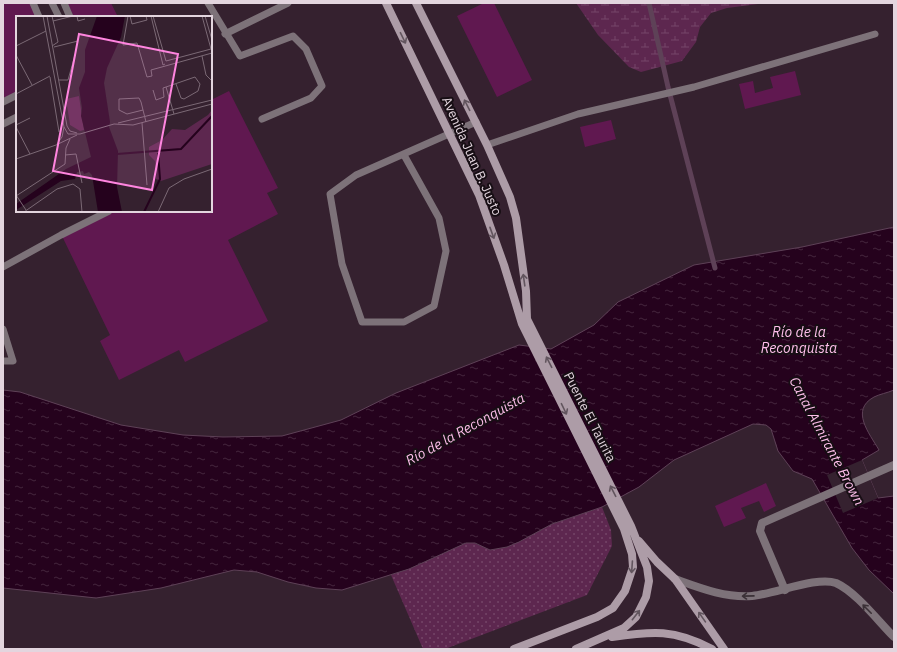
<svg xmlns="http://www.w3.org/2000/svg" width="897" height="652" viewBox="0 0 897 652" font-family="'IBM Plex Sans',sans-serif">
	<defs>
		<pattern id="grass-dots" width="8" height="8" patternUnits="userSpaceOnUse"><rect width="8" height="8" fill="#5d274f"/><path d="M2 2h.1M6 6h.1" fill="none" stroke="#744568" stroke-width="1.8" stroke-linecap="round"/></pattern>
		<pattern id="wetland-marsh" width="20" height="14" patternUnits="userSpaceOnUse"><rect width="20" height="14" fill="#5d274f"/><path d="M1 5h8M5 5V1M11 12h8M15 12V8" fill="none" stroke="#744568"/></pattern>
		<pattern id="water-ripples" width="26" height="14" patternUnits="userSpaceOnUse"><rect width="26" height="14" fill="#25021d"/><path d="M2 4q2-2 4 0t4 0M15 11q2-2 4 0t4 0" fill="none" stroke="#44263d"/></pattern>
	</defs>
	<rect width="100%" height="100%" fill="#35212f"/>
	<!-- grass -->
	<path fill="url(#grass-dots)" d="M602 507 611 530 612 546 587 595 445 649H423L391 575 466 543H474L490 550 507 547 552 524Z"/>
	<!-- wetland -->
	<path fill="url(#wetland-marsh)" d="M576 3H766L727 8 711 13 700 27 696 42 682 61 641 72 629 67 598 35Z"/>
	<!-- water -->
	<path fill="url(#water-ripples)" stroke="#5e4157" d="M894 227V390C887 393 880 394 874 397 850 410 869 433 879 450L862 460 878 498 894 496V594L869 570 852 548 812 479 793 471 778 451 771 429 766 425 753 424 674 460 639 487 602 507 552 524 519 542 507 547 490 550 475 543H466L409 569 342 590 316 588 288 582 257 572 234 570 161 588 96 598 3 588V390L20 392 121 425 183 435 223 437 282 436 341 420 396 393 519 345 551 349 594 325 618 302 694 265 802 247Z"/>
	<!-- pier -->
	<path fill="#35212f" d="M862 460 878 498 843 513 827 475Z"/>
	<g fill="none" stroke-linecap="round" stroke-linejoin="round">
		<!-- stream -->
		<path stroke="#5e4157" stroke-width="5" d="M649 3 668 87 715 268"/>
	</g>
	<!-- building -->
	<path fill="#601850" d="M3 3H31L38 17H17V92L3 99Z
		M67 3H111L118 17H74Z
		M484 3H494L532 80 497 97 457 16Z
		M795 71 801 95 745 109 739 84 753 81 755 93 773 88 770 77Z
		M229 91 278 188 267 193 278 214 228 240 268 321 185 362 179 350 119 380 100 341 110 335 62 236 114 211H211V100Z
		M611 120 616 139 585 147 580 127Z
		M766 483 776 506 764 512 759 501 741 508 746 518 724 527 715 506Z"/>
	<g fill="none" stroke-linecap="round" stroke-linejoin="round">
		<!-- lane -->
		<path stroke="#7d7279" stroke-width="7" d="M33 3 39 17
			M52 3 59 17
			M64 3 70 17
			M208 3 240 56 293 36 306 49 322 86 311 98 262 119
			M225 34 288 3
			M3 102 17 95
			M3 124 17 117
			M487 145 578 114 694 87 875 34
			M404 155 439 218 446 251 434 306 404 322H362L342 264 330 194 356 175 476 122
			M3 267 61 235 109 211
			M3 329 13 361H3"/>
		<!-- street -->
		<path stroke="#7d7279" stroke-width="8" d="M675 579C700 588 725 598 752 596 775 594 817 576 836 583 856 592 878 621 894 637
			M785 590 760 531 762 523 894 465"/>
		<!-- secondary -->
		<path stroke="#ad9ca7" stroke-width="8" d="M386 3 479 195 504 265 522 324 624 529 632 554 633 567 625 591 613 608 597 617 514 649
			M416 3 487 145 510 197 516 218 526 291 527 319 631 526 647 567 649 581 646 597 636 617 624 628 576 649
			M639 541 657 562 675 579 724 649
			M612 637C653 631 674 629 712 649"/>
	</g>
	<!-- one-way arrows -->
	<defs><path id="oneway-shaft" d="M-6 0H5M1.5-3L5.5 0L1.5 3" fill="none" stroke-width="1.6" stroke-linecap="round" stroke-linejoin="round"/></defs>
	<g stroke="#62555e">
		<use href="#oneway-shaft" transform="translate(403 38) rotate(64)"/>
		<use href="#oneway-shaft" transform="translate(467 105) rotate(-117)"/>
		<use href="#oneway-shaft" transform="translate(492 233) rotate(70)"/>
		<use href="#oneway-shaft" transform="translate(524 280) rotate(-98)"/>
		<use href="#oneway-shaft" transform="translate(549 362) rotate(-117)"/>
		<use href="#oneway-shaft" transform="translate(564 409) rotate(64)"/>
		<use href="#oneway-shaft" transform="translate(613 491) rotate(-117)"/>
		<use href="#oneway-shaft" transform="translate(632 567) rotate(94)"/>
		<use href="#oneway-shaft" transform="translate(636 615) rotate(-52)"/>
		<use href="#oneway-shaft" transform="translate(702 617) rotate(-125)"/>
	</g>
	<g stroke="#3b3137">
		<use href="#oneway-shaft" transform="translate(748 596) rotate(179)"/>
		<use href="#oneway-shaft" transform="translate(867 609) rotate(-135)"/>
	</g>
	<g text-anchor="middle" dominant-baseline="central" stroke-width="4" stroke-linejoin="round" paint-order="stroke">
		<!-- street labels -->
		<g font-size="13" fill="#e3d5de" stroke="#170e14">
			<text transform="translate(472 156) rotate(66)">Avenida Juan B. Justo</text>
			<text transform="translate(590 417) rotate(63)">Puente El Taurita</text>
		</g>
		<!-- water labels -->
		<g font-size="14" font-style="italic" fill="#fdbeea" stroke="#170e14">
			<text x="799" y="332">Río de la<tspan x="799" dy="16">Reconquista</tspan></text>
			<text transform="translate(465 429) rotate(-29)">Río de la Reconquista</text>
			<text transform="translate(827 441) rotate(62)">Canal Almirante Brown</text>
		</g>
	</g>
	<!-- overview -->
	<g transform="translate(16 16)">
		<rect width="196" height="196" fill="#35212f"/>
		<path d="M63 80 68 114 64 115 54 109 50 83Z" fill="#5d274f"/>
		<path d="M196 94V148L145 165 140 163 139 145 133 139V131L146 124 156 113 169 114 192 99Z" fill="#5d274f"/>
		<path d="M81 0H109L105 21 91 52 88 67 94 106 93 111 102 135 101 171 106 196H82L76 159 73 156 68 158 67 155 61 156 59 163 45 165 0 194V188L50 153 75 141 65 100 66 92 63 72 69 56V34Z" fill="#25021d"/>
		<path fill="none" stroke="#25021d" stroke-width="2" d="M101 138 165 133 196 100M128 196 144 163 142 137"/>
		<path fill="none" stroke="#7b6975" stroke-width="1" d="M27 0 48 111 52 118H64L98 108 117 109 196 88M31 0 51 110 54 115 61 117M36 0 42 26 36 30M61 0 62 5 69 3M112 0 107 29 121 27 131 61 136 60 135 54 196 37M114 0 116 8 131 4 130 0M135 0 147 49 149 48M137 0 150 45 195 33 186 0M189 0 196 24M37 5 57 0M0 30 30 15M38 31 62 25M0 39 16 69M186 40 190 59 196 65M34 61 43 116M43 64H52L59 39M150 71 158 98M137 74 140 84 148 81 147 72 150 71 179 61 184 68 182 75 168 83 165 82 160 68M0 78 34 60M127 94 111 98 103 94V83L123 82 125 86 130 106M102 107 196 84M126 107 131 169M0 109 14 102M0 111 14 138M41 128 46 121 48 111M49 139 60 138 66 167M0 143 40 129 61 119M0 179 10 194M0 180 49 148 50 132 54 123M8 196 41 173 57 168 64 173 66 196M142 196 153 172 168 163 196 153"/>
		<path fill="#ff85df" fill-opacity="0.15" stroke="#ff85df" stroke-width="2" d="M63 18 162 38 136 174 37 155Z"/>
		<rect width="196" height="196" fill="none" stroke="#e3d5de" stroke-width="2"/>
	</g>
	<!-- border -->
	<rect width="897" height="652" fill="none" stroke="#e3d5de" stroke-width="8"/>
</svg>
